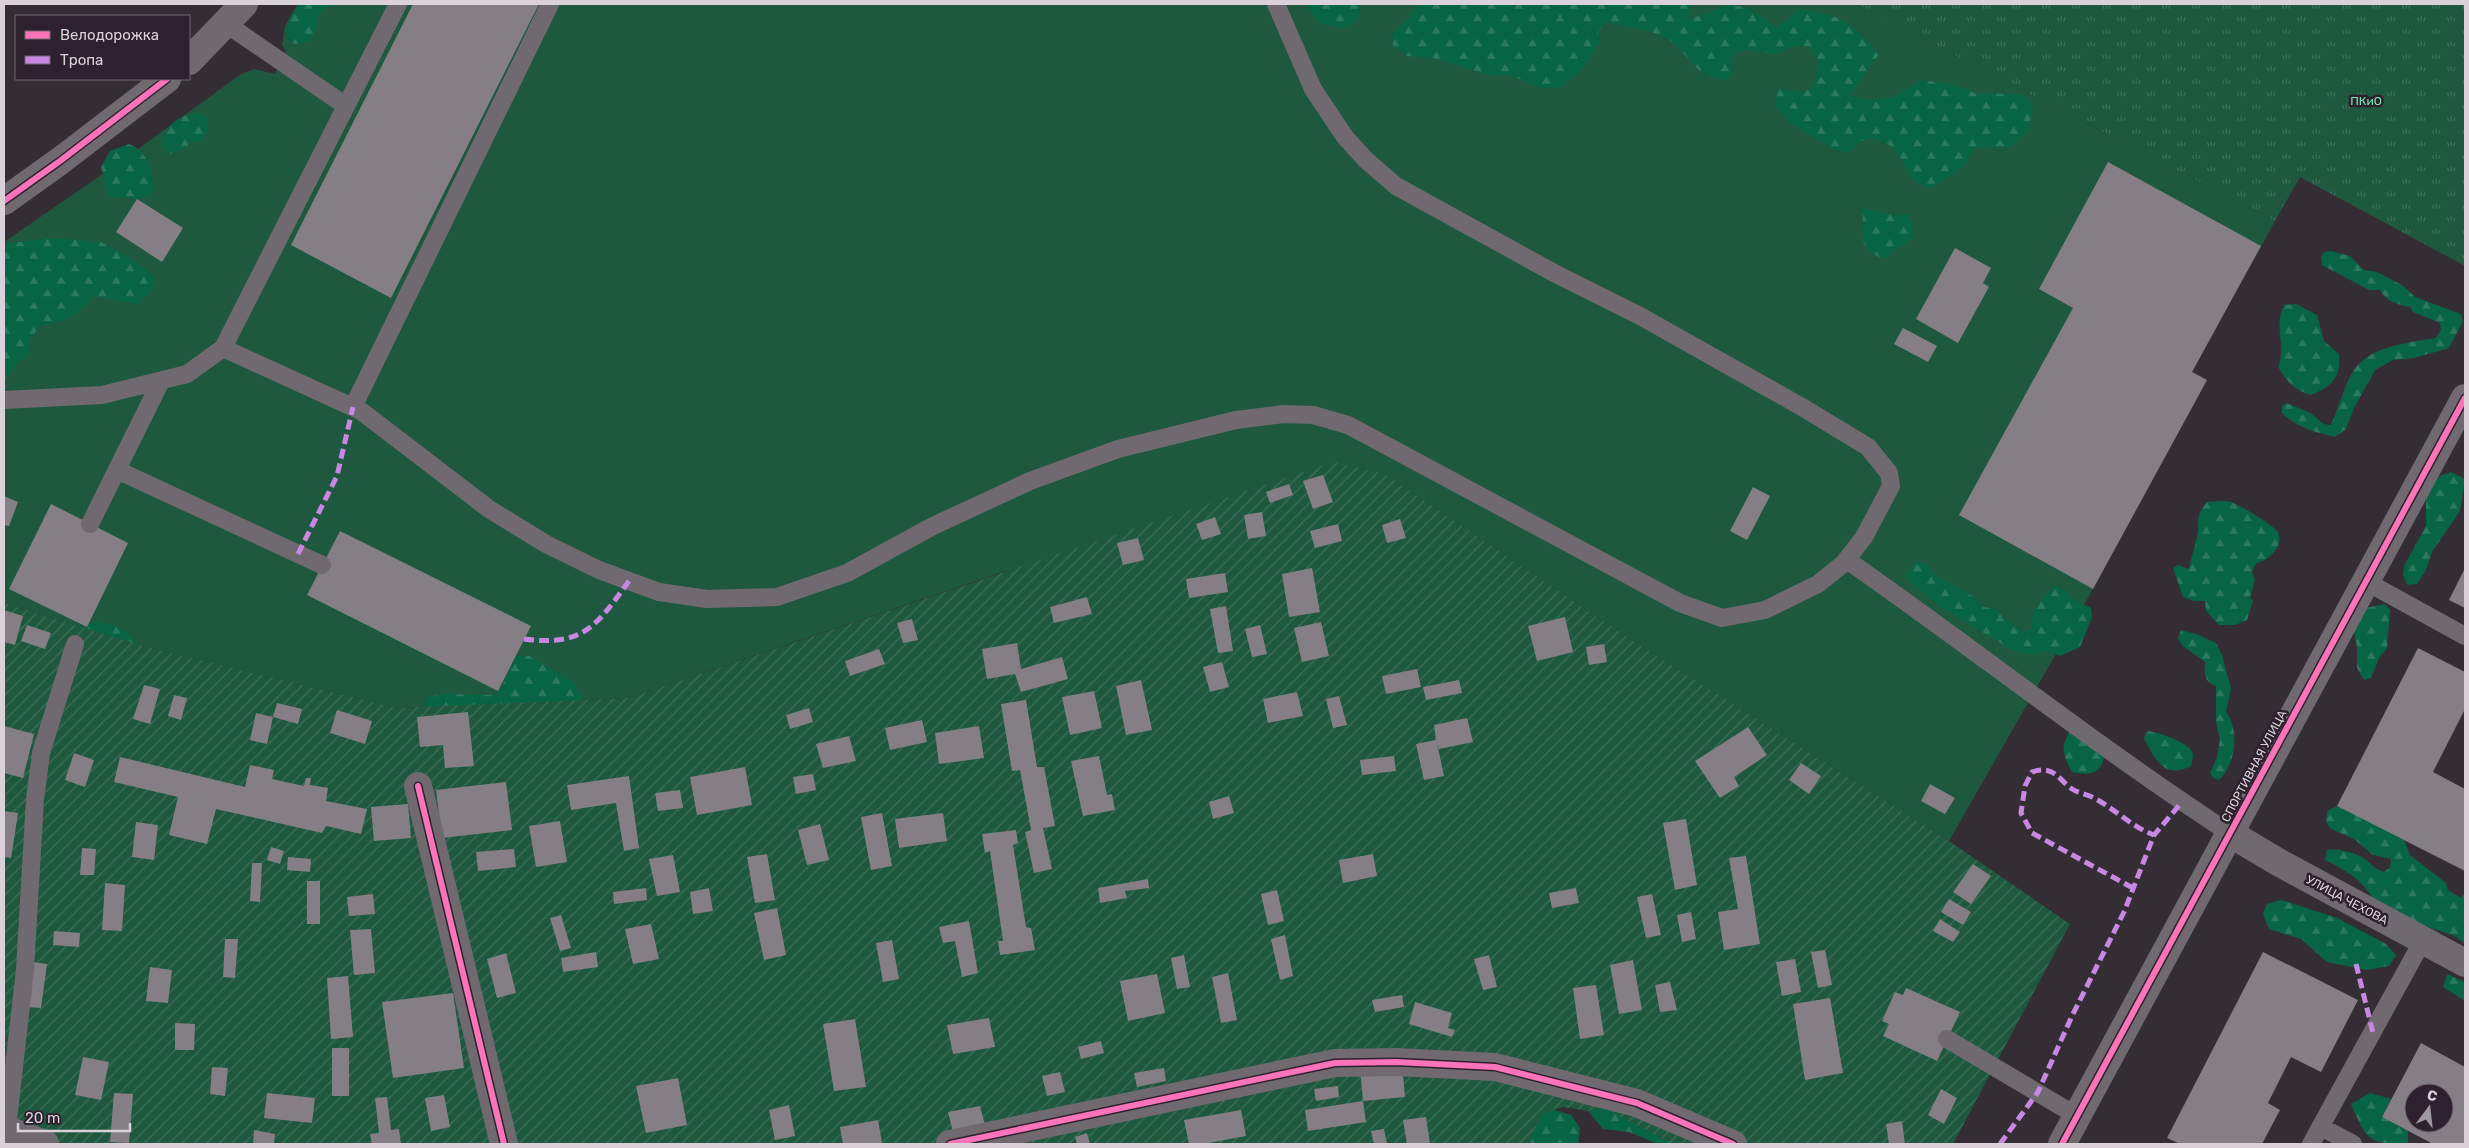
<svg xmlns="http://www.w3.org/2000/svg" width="2469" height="1148" viewBox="0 0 2469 1148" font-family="Rubik,sans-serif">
	<defs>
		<pattern id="forest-firs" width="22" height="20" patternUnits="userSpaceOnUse" patternTransform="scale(1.25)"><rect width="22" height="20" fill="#076444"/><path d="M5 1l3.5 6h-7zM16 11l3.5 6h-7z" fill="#2b795e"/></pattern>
		<pattern id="park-tufts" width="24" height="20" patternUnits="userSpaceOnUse" patternTransform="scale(1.25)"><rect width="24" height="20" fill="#1e583f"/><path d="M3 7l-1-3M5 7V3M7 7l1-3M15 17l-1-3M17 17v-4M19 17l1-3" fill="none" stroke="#3e6f5a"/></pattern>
		<pattern id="garden-furrows" width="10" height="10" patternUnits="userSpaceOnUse" patternTransform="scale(1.25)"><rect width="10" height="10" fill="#1e583f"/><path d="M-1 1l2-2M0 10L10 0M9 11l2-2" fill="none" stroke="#3e6f5a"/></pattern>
	</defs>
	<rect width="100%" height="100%" fill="#342e34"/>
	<!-- grass -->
	<path fill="#1e583f" d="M298 4H1857L2275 221 2192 372 2207 380 2093 589 1949 841 1626 636 1385 474 1000 573 628 698 397 708 138 645 4 603V242L123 160 241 74 254 69 275 74 286 51 282 45 285 26Z"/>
	<!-- forest -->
	<path fill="url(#forest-firs)" d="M298 4H333L319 13 317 26 309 42 294 44C278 32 290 17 298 4Z
		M1306 4H1360V17L1348 28H1339L1319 23Z
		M1418 4H1692L1688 20 1729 4 1750 9 1776 27 1801 9C1841 16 1854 22 1878 55L1850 96C1885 103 1892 100 1920 80L1953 84 1975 93 2018 94 2033 103 2029 130 2011 147 1973 148 1965 166 1931 188C1905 183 1909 166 1894 149 1890 144 1879 141 1873 138L1859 142 1850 152 1834 150 1789 122 1775 105 1778 89 1801 92 1812 89 1819 63 1808 46H1793L1776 54 1743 50 1732 56V72L1729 79C1698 83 1690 55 1669 40 1652 29 1624 27 1605 22L1598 32 1601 41 1582 70 1561 87 1541 88 1508 75 1492 76 1433 58 1407 56 1393 45 1392 34 1408 19 1414 7Z
		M199 113 208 118V130L202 141 191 142 185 148 170 154 162 147C164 125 178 115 199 113Z
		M129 144C148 151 156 176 152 195L137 199 109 197 101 167 110 151Z
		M1862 208 1895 215 1908 214 1912 223 1913 238 1883 259C1853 245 1866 233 1862 208Z
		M53 238 101 242 130 258 153 275 154 288 138 304 94 296C75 318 68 321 40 326L29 341 30 355 16 364 4 381V244Z
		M2331 251 2350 256 2364 270 2377 272 2402 285 2415 297 2461 314 2463 321 2449 348 2414 358 2393 360 2375 370 2354 408 2346 429 2335 437C2317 433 2295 427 2282 413V406L2286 403C2294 406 2302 409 2310 413 2317 417 2320 425 2331 425 2338 409 2343 391 2351 375 2366 346 2407 343 2436 338L2441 329 2440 323 2413 312 2410 307C2398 305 2386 301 2380 290H2369L2322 265 2321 257 2324 252Z
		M2296 304 2317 315 2324 341 2339 354C2341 378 2332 386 2311 395 2295 390 2287 382 2278 367 2287 346 2273 326 2284 305Z
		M2451 472 2465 479 2460 511 2432 552 2426 570 2417 584 2407 585 2403 574 2405 564 2426 526V494L2435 478Z
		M2220 501C2223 501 2228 501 2231 502 2240 505 2273 525 2278 532 2281 539 2279 545 2275 551 2269 558 2265 561 2256 563L2252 572 2255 580 2250 598 2253 601 2247 620 2235 625H2219L2206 611 2205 601H2194L2183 597 2173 568 2178 565 2189 569C2191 557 2195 547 2197 537 2201 519 2193 520 2207 502Z
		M1917 561 1928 565 1936 576 1967 592 1984 607 1995 609 2014 626 2026 632 2032 628C2030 608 2043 600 2055 585L2069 593 2072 599 2091 608 2092 617 2080 647 2060 656 2046 650 2034 655 2014 651 1937 605C1927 592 1911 589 1906 575Z
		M2385 604 2390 610 2387 648 2379 658 2371 678 2364 680 2357 668V647L2352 623 2361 609Z
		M98 621C116 625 127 629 138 645L80 627Z
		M2181 630 2199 635 2216 643 2222 655 2231 689 2226 712C2240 731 2236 763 2219 780L2213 778 2210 773 2217 757 2220 739 2216 722V686C2204 681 2204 675 2205 662L2183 646 2178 639Z
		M516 656H529L574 682 583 700 611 705 423 707 426 697 444 694 498 695Z
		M2147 731C2157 732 2190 742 2193 754 2193 757 2192 762 2191 766 2164 780 2155 759 2144 738Z
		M2070 732 2105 753C2102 774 2091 776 2072 772 2064 757 2059 747 2070 732Z
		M2337 806 2404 840 2410 855 2446 883 2448 890 2461 898 2465 893V944L2455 936 2381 912C2365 883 2354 874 2325 860L2327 850C2337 848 2356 853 2365 859 2372 864 2375 870 2384 872L2390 867 2391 859 2373 855 2354 839 2331 829 2326 822 2327 811Z
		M2281 900 2337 918 2386 944 2396 955 2389 966 2367 970 2327 962 2301 939 2269 929 2263 914 2267 904Z
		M2447 974 2465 982V1001L2443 987Z
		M2370 1093 2391 1099 2382 1117 2408 1131V1144C2367 1144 2367 1140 2351 1104Z
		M1604 1108 1696 1144H1658L1629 1132 1603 1129 1588 1111Z
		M1555 1110 1571 1115 1580 1128 1578 1144H1505L1503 1122Z"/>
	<!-- park -->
	<path fill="url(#park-tufts)" d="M1857 4H2465V266L2300 177 2275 221Z"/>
	<!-- garden -->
	<path fill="url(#garden-furrows)" d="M1333 462 1385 474 1626 636 1949 841 2070 924 1953 1144H1673L1604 1108 1588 1111 1563 1107 1542 1114 1528 1144H4V603L143 646 397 708 628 698Z"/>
	<!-- building -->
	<path fill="#857f85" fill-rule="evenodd" d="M413 4H539L391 298 291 245Z
		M2108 162 2261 246 2192 372 2207 380 2093 589 1959 515 2073 308 2039 289Z
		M137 199 183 228 162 262 116 232Z
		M1955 248 1991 268 1983 283 1989 287 1958 343 1916 319Z
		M1903 328 1937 346 1928 362 1894 344Z
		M1323 475 1333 502 1313 509 1303 481Z
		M1289 484 1293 495 1270 503 1266 492Z
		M1753 487 1770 496 1747 540 1730 531Z
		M4 496 18 502 9 526 4 525Z
		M51 504 128 543 87 627 9 589Z
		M1262 512 1266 536 1248 539 1244 515Z
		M1215 517 1221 534 1202 540 1196 524Z
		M1400 519 1406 538 1387 543 1382 525Z
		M1338 524 1342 541 1315 548 1310 531Z
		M340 531 531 626 498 691 307 595Z
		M1138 538 1144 560 1123 565 1117 543Z
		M1312 568 1320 612 1289 617 1282 574Z
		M2465 568V608L2449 600Z
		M1225 573 1228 592 1189 598 1186 579Z
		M1087 597 1092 614 1054 623 1050 607Z
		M1226 606 1233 651 1218 653 1210 609Z
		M4 610 23 616 15 645 4 642Z
		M1565 617 1573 652 1537 661 1528 626Z
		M912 619 918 640 903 643 897 623Z
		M1321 622 1329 656 1302 662 1294 628Z
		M27 625 51 633 45 649 21 641Z
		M1260 625 1267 654 1252 657 1245 629Z
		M1017 643 1021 669 1062 657 1068 679 1021 692 1015 674 987 679 982 649Z
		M1604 644 1607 662 1589 665 1586 647Z
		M2418 648 2465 672V709L2433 772 2465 789V871L2337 806Z
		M879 649 885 664 850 676 845 661Z
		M1222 662 1229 687 1210 692 1203 667Z
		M1417 669 1421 687 1386 694 1382 676Z
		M1141 680 1152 730 1126 735 1116 686Z
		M1459 680 1462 693 1426 700 1423 687Z
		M144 685 160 689 150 724 133 719Z
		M1094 691 1102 728 1070 735 1062 697Z
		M1297 692 1303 716 1268 723 1263 699Z
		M174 695 187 698 181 720 168 716Z
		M1339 696 1347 725 1333 728 1326 699Z
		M1026 700 1037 767H1044L1055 826 1043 828 1052 869 1034 873 1025 832 1031 830 1020 770 1012 771 1001 704Z
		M277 703 302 709 298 724 273 717Z
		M809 708 813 722 790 729 786 715Z
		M337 710 372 721 365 744 330 733Z
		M468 712 474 766 445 768 443 745 420 747 417 717Z
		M256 713 273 717 267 744 250 740Z
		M1467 718 1473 742 1439 749 1437 743 1444 776 1424 780 1416 744 1436 740 1434 725Z
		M922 720 927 742 890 750 885 728Z
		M4 726 34 734 23 778 4 773Z
		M979 726 984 758 939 764 935 733Z
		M1748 727 1767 755 1734 777 1739 786 1720 798 1695 761Z
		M849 736 856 761 823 768 816 744Z
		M74 753 94 760 85 787 65 780Z
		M1099 756 1107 795 1112 794 1115 810 1083 816 1071 761Z
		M1394 756 1396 771 1362 775 1360 760Z
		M120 757 245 787 250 765 274 770 272 779 304 786 306 778H311L310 785 328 788 326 801 367 809 361 834 326 826 322 833 216 809 207 844 169 835 178 797 114 782Z
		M1801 763 1821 776 1809 794 1789 780Z
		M745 767 752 805 697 815 690 777Z
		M813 774 816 790 796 794 793 777Z
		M629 776 639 848 624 851 616 803 571 810 567 785Z
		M506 782 512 830 442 838 436 790Z
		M1930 784 1955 798 1945 814 1921 801Z
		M680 790 683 808 658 811 655 793Z
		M1229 796 1234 813 1213 819 1209 802Z
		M408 804 411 838 374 841 371 807Z
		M4 811 18 813 11 858 4 857Z
		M882 813 892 866 871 870 861 817Z
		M943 813 947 841 899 848 895 819Z
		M1686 819 1697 885 1675 890 1663 823Z
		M560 821 567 862 536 867 529 826Z
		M136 822 158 825 154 860 132 857Z
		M820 824 829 860 807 865 798 830Z
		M1016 830 1018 843 1013 845 1026 927 1031 928 1035 950 1000 955 998 941H1003L990 851 985 853 982 834Z
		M271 847 284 851 280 864 267 860Z
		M82 848 96 849 94 875H80Z
		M514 849 516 867 478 871 476 852Z
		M767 854 775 900 755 903 747 857Z
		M1373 854 1377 876 1343 883 1339 860Z
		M673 855 680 892 657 896 649 859Z
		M1746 856 1760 944 1724 950 1718 912 1738 909 1729 858Z
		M288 857 311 859 310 872 287 870Z
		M252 863H262L260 902 250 901Z
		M1973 864 1991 876 1971 904 1953 892Z
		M1148 879 1149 888 1125 891 1127 898 1100 903 1098 888Z
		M307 881H320V924H307Z
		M105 883 125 885 122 931 102 930Z
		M646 888 647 900 614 904 613 892Z
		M709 888 713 911 693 914 690 892Z
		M1576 888 1579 903 1552 908 1549 893Z
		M1277 890 1284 921 1268 925 1261 894Z
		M373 894 375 914 349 916 347 897Z
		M1652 894 1661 935 1646 938 1637 897Z
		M1949 899 1971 912 1963 925 1941 912Z
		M777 908 786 955 764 960 754 913Z
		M1691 912 1696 939 1682 942 1677 915Z
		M561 915 571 948 560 951 550 918Z
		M1940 919 1960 932 1953 942 1933 931Z
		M969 921 978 973 962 977 955 941 943 943 939 927Z
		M651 924 659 959 633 964 625 929Z
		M371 929 375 973 354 975 350 930Z
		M54 931 80 933 79 947 53 945Z
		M1285 935 1293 976 1280 980 1271 939Z
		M225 939H238L235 978 223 977Z
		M892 940 899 979 883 982 876 943Z
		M1825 950 1832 985 1818 988 1811 952Z
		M596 952 598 967 563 972 561 958Z
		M2263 952 2358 1000 2321 1072 2291 1057 2268 1103 2280 1110 2262 1144H2180L2167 1138Z
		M506 953 516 993 497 998 487 959Z
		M1184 955 1190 987 1177 989 1171 958Z
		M1489 955 1497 987 1483 990 1474 959Z
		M1795 959 1801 992 1782 996 1776 962Z
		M1633 960 1642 1010 1619 1014 1610 965Z
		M33 962 47 964 41 1008 27 1007Z
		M150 967 172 970 168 1003 146 1001Z
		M1228 973 1237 1020 1221 1023 1212 977Z
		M1157 974 1165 1013 1128 1021 1120 981Z
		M348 976 353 1037 331 1039 327 978Z
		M1670 982 1677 1010 1660 1012 1655 985Z
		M1596 985 1604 1035 1580 1039 1573 988Z
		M1906 988 1960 1012 1937 1061 1883 1036 1889 1024 1882 1021 1895 992 1903 995Z
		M453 993 464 1068 393 1078 382 1002Z
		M1402 995 1404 1007 1375 1012 1372 1000Z
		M1830 998 1843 1073 1805 1080 1793 1004Z
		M1415 1002 1452 1013 1448 1028 1455 1030 1452 1037 1409 1024Z
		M989 1018 995 1047 953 1054 947 1025Z
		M855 1019 866 1087 834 1091 823 1024Z
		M175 1023 195 1024 194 1050H175Z
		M1101 1041 1104 1053 1081 1059 1078 1047Z
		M2421 1043 2465 1067V1144H2433L2382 1117ZM2414 1093H2444V1123H2414Z
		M332 1048H349V1096H332Z
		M83 1057 109 1062 101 1100 75 1095Z
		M1402 1064 1405 1097 1363 1101 1360 1068Z
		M212 1067 228 1068 225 1096 210 1094Z
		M1164 1068 1166 1081 1137 1087 1134 1073Z
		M1060 1072 1065 1092 1047 1096 1042 1076Z
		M678 1078 687 1125 646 1133 636 1086Z
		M1338 1086 1339 1097 1316 1101 1314 1089Z
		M1941 1089 1957 1098 1944 1124 1928 1115Z
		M114 1093 133 1094 129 1143 110 1142Z
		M267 1093 315 1098 312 1123 264 1118Z
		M444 1095 450 1127 431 1131 425 1098Z
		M387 1097 391 1130 399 1129 401 1144H372L370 1134 379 1133 375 1098Z
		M1363 1101 1366 1122 1308 1131 1305 1110Z
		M789 1105 795 1136 775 1140 769 1110Z
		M980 1106 985 1125 953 1132 948 1112Z
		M1241 1110 1246 1136 1203 1144H1189L1184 1120Z
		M1426 1117 1430 1144H1407L1403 1120Z
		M878 1120 882 1143 843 1144 840 1127Z
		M1902 1121 1905 1144H1889L1886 1124Z
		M1384 1129 1387 1144H1374L1371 1131Z
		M254 1130 275 1134 274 1144H253Z
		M1087 1133 1090 1144H1077L1075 1137Z"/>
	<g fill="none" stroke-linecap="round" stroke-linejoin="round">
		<!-- service -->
		<path stroke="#706a70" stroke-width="18" d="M225 23 346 106
			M223 348 398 4
			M4 400 102 395 187 374 223 348 361 411 489 509 546 544 599 570 659 592 707 599 777 597 847 573 933 526 1030 481 1118 449 1236 420 1284 414 1313 415 1348 425 1680 603 1722 618 1765 610 1818 584 1844 563 1864 537 1891 486 1889 473 1868 447 1802 407 1640 316 1556 274 1396 186 1366 160 1345 137 1313 89 1276 4
			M353 407 550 4
			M117 470 322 565
			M90 524 161 381
			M1847 560C1976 650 2099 748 2231 834
			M2365 581 2465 636
			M1947 1039 2077 1116
			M2321 1127 2353 1144
			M7 1129 25 970 35 799 41 753 75 644
			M2311 1144 2423 940"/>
		<!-- minor -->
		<path stroke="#706a70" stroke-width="28" d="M418 786 504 1144
			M2231 834 2278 862 2465 963
			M4 1129 45 1144
			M950 1144 1335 1063 1396 1062 1495 1067 1637 1103 1733 1144
			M2062 1144 2465 398"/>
		<!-- tertiary -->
		<path stroke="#706a70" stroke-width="28" d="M189 61 244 4
			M4 201 60 161 167 79"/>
		<!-- quiet -->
		<path stroke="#c787e3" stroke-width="5" stroke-dasharray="10 5" stroke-linecap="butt" d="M298 554 337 476 353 407
			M524 639C584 647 597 625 629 581
			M2133 888 2032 833 2021 813 2025 786 2032 772C2054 765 2057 778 2072 789 2078 793 2087 794 2094 798 2115 809 2132 827 2154 835
			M2356 964 2373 1033
			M2000 1144 2038 1092 2072 1016 2124 912 2154 835 2182 802"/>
		<!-- cycleway casing -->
		<g stroke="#2e212e" stroke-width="9">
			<path id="cycleway" d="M4 201 60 161 167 79
				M418 786 504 1144
				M950 1144 1335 1063 1396 1062 1495 1067 1637 1103 1733 1144
				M2062 1144 2465 398"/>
		</g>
		<!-- cycleway -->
		<use href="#cycleway" stroke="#fb73b8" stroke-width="6"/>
	</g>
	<g text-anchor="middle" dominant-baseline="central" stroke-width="5" stroke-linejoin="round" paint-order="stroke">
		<!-- park labels -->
		<g font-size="12" fill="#76ecb4" stroke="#2e212e">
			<text x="2366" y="101">ПКиО</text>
		</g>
		<!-- street labels -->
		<g font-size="12" fill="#dad1d9" stroke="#2e212e">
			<text transform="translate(2254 766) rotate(-62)">СПОРТИВНАЯ УЛИЦА</text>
			<text transform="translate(2347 900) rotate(28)">УЛИЦА ЧЕХОВА</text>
		</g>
	</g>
	<!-- border -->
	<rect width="2469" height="1148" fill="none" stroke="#dad1d9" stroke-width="10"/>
	<!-- legend -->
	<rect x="15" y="15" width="175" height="65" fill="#2e212e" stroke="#736772"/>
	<rect x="25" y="31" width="25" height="8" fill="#fb73b8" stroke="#736772"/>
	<text x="60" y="40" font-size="15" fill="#dad1d9">Велодорожка</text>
	<rect x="25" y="56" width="25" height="8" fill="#c787e3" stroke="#736772"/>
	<text x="60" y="65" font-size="15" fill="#dad1d9">Тропа</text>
	<!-- north arrow -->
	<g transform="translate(2429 1108) rotate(15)"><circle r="24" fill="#2e212e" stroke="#736772"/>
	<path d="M0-4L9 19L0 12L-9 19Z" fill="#a0989f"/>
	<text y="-8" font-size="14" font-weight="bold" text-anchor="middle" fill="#dad1d9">С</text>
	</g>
	<!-- scale -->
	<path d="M18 1123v8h112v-8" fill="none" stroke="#dad1d9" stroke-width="2.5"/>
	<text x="25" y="1123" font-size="15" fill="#dad1d9" stroke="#2e212e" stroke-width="4" paint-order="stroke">20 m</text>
</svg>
